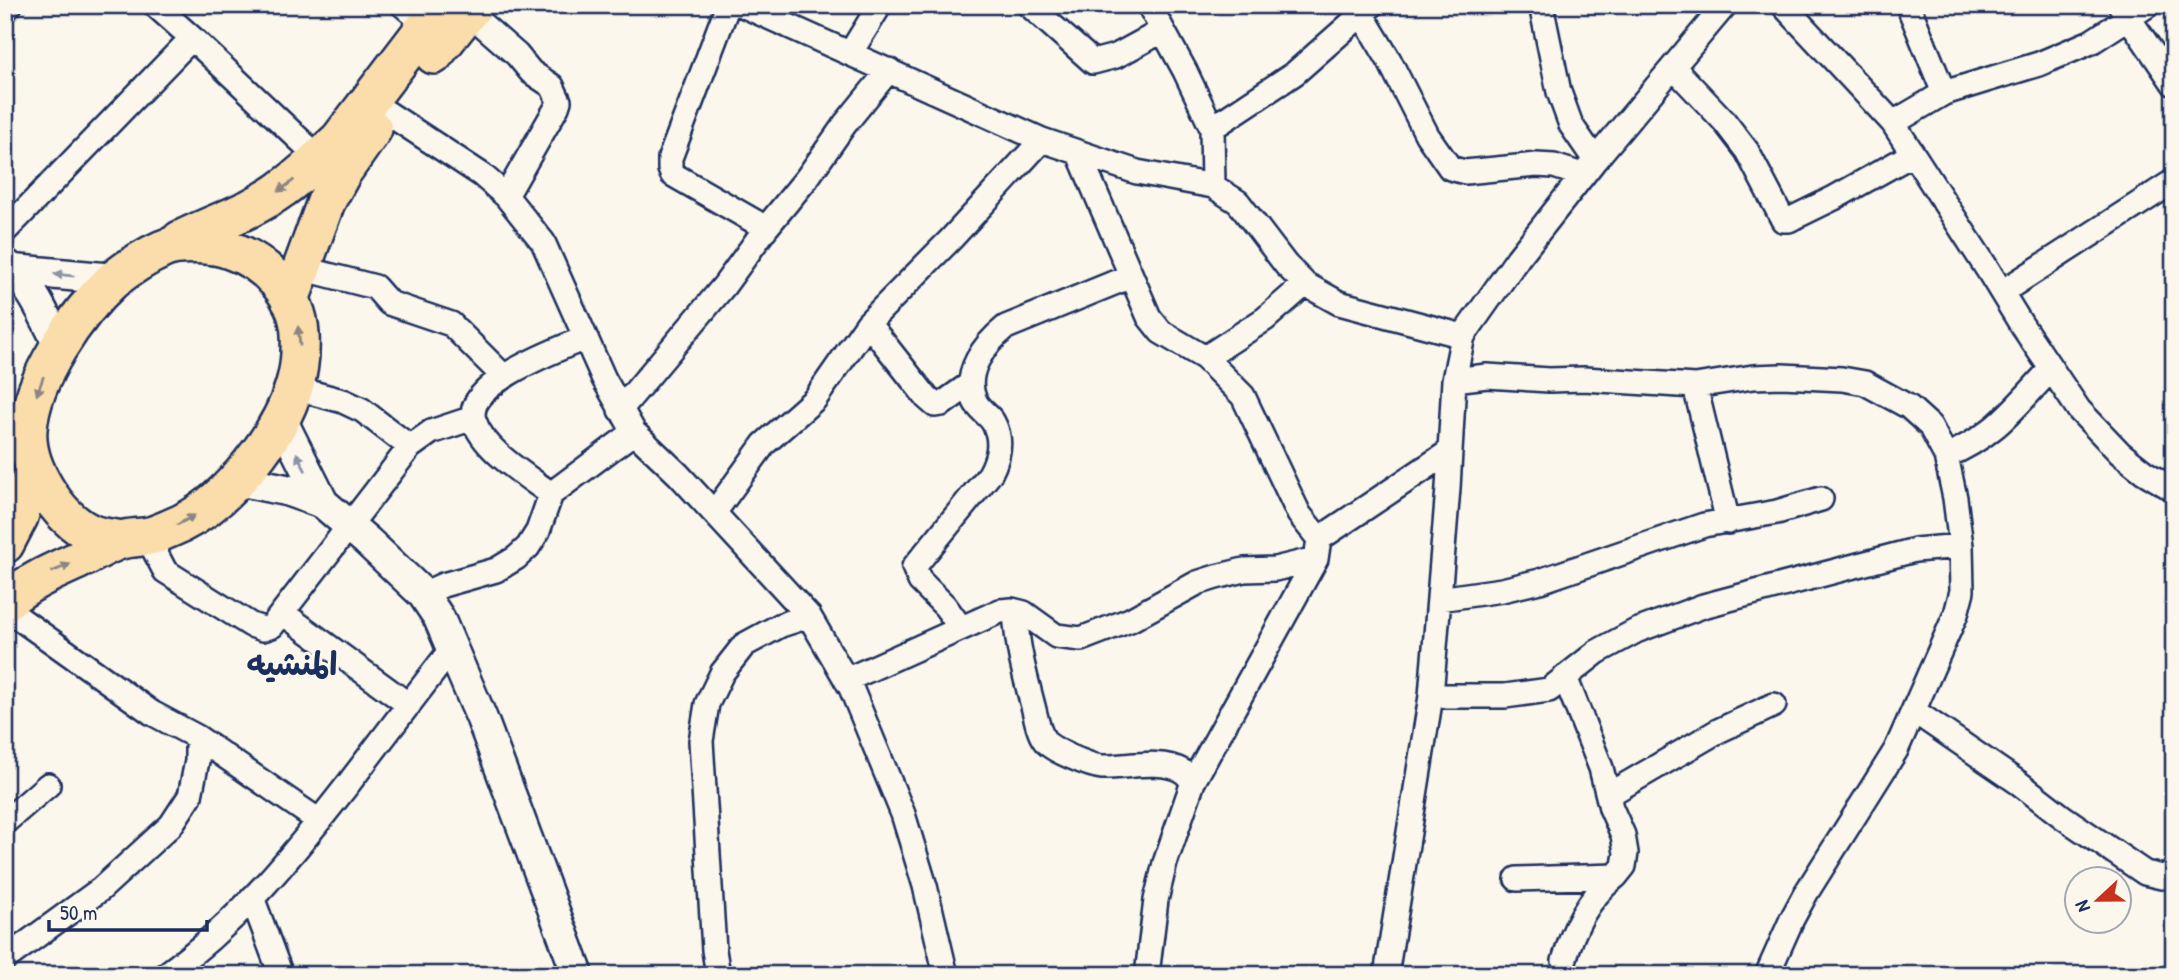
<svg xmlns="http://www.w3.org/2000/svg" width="2179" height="980" viewBox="0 0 2179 980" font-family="'Patrick Hand','Playpen Sans Arabic',sans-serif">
	<rect width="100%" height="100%" fill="#fbf7ec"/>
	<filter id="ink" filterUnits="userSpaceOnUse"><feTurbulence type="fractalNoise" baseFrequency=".0143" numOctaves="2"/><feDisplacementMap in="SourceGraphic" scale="14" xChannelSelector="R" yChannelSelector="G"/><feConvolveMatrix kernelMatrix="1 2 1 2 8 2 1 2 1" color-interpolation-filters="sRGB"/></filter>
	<g filter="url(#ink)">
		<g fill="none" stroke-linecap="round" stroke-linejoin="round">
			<!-- minor casing -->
			<g stroke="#1b2f5e" stroke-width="28">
				<path id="minor" d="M155 5 192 38
					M403 5 426 25
					M728 5 670 158V169L672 174 766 228
					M742 5 1042 140 1137 172 1213 186 1238 202 1286 265 1305 284 1339 303 1463 336
					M1029 5 1093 62 1116 56 1162 31
					M1149 5 1185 71 1212 128 1213 186
					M1541 5 1559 92 1571 125 1595 160
					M1783 5 1893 123 1988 270 2021 324 2079 410 2120 453 2144 472 2174 490
					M1908 5 1944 93
					M2120 5 2174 84
					M5 10 10 5
					M468 12 517 55 531 72 552 86 559 101 557 107 506 196
					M1362 15 1389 60 1427 135 1450 168 1465 172 1536 165 1554 166 1582 175
					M851 52 880 5
					M1673 67 1724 121 1747 151 1783 220H1789L1834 198 1913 154
					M386 112 482 175 506 196 543 242 604 379 634 432 678 474 809 616 851 688 903 814 925 886 946 975
					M1893 123 1944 93 2039 64 2091 42 2148 5
					M1212 128 1295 73 1372 5
					M1079 154 1149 317 1161 332 1205 358 1243 396 1299 514 1319 539
					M5 231 192 38 319 158
					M301 268 375 287 389 303 451 324 504 377
					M2002 292 2174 181
					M868 323 927 398 935 405 942 404 970 384
					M1205 358 1265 319 1305 284
					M1454 380 1487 376 1549 380 1584 379 1695 386 1753 377 1782 376 1842 379 1865 383 1909 407 1930 426 1946 456 1955 498 1961 546 1962 591 1956 614 1896 750 1806 893 1792 919 1767 975
					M1695 386 1728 522
					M294 388 343 401 362 410 410 447
					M620 410 724 286 766 228 807 178 845 124 889 70
					M1946 456C1996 435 2015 407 2051 369
					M551 494C527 476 483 450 474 420 463 384 559 349 585 338
					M714 513 764 444 815 399 868 323 951 239 1042 140
					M152 535 153 548 165 571 251 625 263 629 272 626 410 447 431 432 473 418
					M423 594 443 585 496 570 516 558 528 547 538 531 551 494 634 432
					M1439 599 1502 590 1540 581 1704 525 1777 512 1821 499
					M5 608 152 713 197 737V761L190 796 171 825 101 889 5 959
					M1015 611C1017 646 1024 672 1033 706 1036 717 1038 732 1045 741 1051 750 1090 766 1102 767 1125 768 1160 758 1182 771 1186 773 1190 779 1193 782
					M284 614 409 705
					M961 628 945 606 920 581 914 567 990 474C999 457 1003 440 993 422 988 414 979 410 975 401 962 372 985 344 1006 327L1131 276
					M1565 677 1601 768 1611 808 1623 835 1626 853 1624 866 1616 876
					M846 680 1000 611 1012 610 1024 613 1056 636 1081 639 1130 620 1197 583 1216 577 1244 570 1275 569 1316 559
					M1431 696H1505L1549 690 1597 652 1636 631 1703 606 1915 550 1961 546
					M1914 711 2019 783 2063 817 2145 873 2162 877 2174 874
					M197 737 319 821
					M1608 795 1718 731 1774 705
					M5 822 48 785
					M1517 879 1616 876C1587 899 1574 927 1564 961
					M253 900 281 975
					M165 975C240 921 293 855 349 783 384 737 418 692 453 647
					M718 975 714 950 701 741 707 704 722 673 744 645 781 625 809 616
					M1147 975 1156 900 1165 863 1193 782 1316 559 1319 539 1449 452
					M1386 975 1431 696 1448 488 1454 380 1463 336 1518 258 1595 160 1725 5"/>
			</g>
			<!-- tertiary casing -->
			<g stroke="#1b2f5e" stroke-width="35">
				<path id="tertiary" d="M5 264C31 282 46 319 60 347
					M14 270 114 279
					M281 419 323 503 367 541 423 594 439 618 482 719 578 975
					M237 480 286 490 323 503"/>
			</g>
			<!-- primary casing -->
			<g stroke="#1b2f5e" stroke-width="42">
				<path id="primary" d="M434 55 474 5
					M180 240C213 223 251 212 282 189 302 175 321 156 339 140L442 5
					M290 300 326 202 342 173 373 129
					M5 544 19 517 34 468
					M5 602C29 581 55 571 83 558 95 552 108 544 121 540 132 537 143 538 153 535 163 532 173 527 182 523 228 501 280 435 294 387 300 369 301 353 300 334 298 295 266 262 230 250 215 244 178 242 163 249 147 256 127 269 113 280 76 314 32 378 28 429 25 466 57 517 90 533 99 537 112 538 121 540"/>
			</g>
			<!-- minor -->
			<use href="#minor" stroke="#fbf7ec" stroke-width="23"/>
			<!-- tertiary -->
			<use href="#tertiary" stroke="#fbf7ec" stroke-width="30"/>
			<!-- primary -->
			<use href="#primary" stroke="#faddab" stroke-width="37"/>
		</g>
		<!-- one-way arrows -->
		<defs><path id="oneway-solid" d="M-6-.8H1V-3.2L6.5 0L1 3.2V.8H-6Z" transform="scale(1.75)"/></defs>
		<g fill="#8a8684">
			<use href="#oneway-solid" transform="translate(286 186) rotate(143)"/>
			<use href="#oneway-solid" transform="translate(299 336) rotate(-96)"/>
			<use href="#oneway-solid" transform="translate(40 386) rotate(110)"/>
			<use href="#oneway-solid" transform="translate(186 520) rotate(-29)"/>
			<use href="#oneway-solid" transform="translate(61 568) rotate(-23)"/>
		</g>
		<g fill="#8b93a5">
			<use href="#oneway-solid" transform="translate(64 275) rotate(-174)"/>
			<use href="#oneway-solid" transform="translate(301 462) rotate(-117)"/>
		</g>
	</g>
	<g text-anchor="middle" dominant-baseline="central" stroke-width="6" stroke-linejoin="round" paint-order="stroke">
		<!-- district labels -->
		<g font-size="32" font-weight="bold" fill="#1b2f5e" stroke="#fbf7ec">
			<text x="292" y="663">المنشيه</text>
		</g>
	</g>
	<!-- margin -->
	<rect width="2179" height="980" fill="none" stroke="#fbf7ec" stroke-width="28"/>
	<rect x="14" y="14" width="2151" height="952" fill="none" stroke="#1b2f5e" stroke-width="2.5" filter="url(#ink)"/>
	<!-- north arrow -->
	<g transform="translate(2098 900) rotate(248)"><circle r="33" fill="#fbf7ec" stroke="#a1a7b3" stroke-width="2"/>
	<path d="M0-5L12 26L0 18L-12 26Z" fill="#c8321e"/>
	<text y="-10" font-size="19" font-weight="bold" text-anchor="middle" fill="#1b2f5e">N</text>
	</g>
	<!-- scale -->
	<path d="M49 920v10h158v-10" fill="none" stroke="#1b2f5e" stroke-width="3.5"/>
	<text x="60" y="920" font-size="21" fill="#1b2f5e" stroke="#fbf7ec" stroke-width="5" paint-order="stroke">50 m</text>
</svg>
